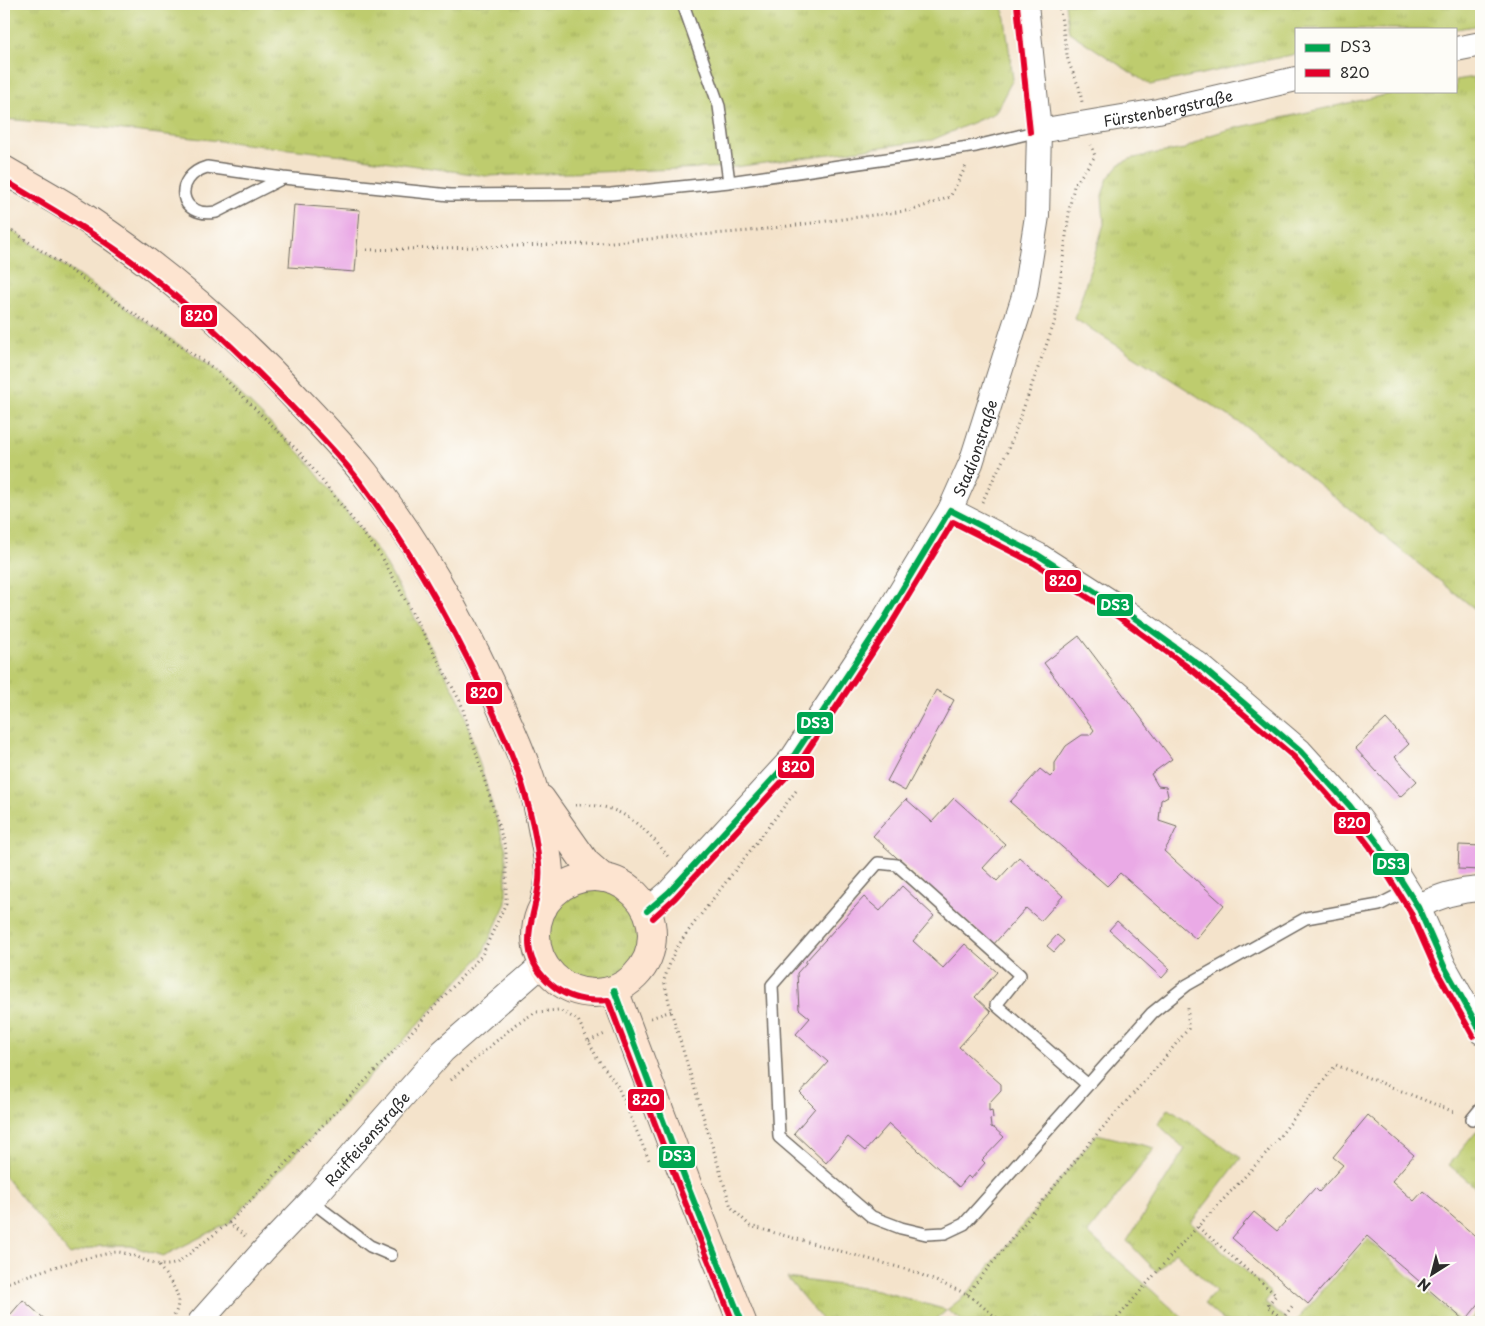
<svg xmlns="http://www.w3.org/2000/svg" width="1485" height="1326" viewBox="0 0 1485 1326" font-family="'Playpen Sans',sans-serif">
	<defs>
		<pattern id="grass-tufts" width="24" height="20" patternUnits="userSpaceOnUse" patternTransform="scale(1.25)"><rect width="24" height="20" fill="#becc6e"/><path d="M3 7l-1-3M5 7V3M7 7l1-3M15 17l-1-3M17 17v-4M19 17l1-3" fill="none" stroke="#a3af5f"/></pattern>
	</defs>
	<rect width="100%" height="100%" fill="#fdfcf7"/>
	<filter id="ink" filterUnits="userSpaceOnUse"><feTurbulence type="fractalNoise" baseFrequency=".02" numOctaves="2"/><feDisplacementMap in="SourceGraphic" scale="10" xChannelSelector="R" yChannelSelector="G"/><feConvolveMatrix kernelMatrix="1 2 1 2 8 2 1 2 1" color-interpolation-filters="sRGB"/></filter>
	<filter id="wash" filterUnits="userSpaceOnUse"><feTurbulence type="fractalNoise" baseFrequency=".0096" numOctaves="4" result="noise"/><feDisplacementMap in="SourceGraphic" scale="20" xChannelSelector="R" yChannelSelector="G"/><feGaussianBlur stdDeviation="1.12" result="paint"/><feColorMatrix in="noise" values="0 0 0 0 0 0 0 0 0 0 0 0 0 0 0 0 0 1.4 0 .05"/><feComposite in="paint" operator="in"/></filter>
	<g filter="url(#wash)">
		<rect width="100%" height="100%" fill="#f4e3cb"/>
		<!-- grass -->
		<path fill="url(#grass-tufts)" stroke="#747c4c" d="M4 4H1003L1013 79 995 113 932 140 735 167 486 176 342 155 106 128 4 119Z
			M1065 4H1481V25L1456 29H1296V54L1150 85 1069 32Z
			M1481 76V603L1475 609 1248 428 1075 319 1104 224 1102 195 1108 178 1120 164 1130 159 1152 154 1185 149 1207 136 1227 130 1403 91H1456V80Z
			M4 225 216 370 302 455 382 557 461 703 506 850V903L482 955 392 1053 229 1223 163 1256 131 1246H100L70 1255 4 1176Z
			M544 935a49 49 0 1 1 98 0a49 49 0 1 1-98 0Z
			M1169 1108 1241 1158 1191 1223 1272 1294 1265 1303 1290 1322H1225L1204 1304 1216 1291 1175 1252 1157 1272 1127 1241 1185 1149 1158 1124Z
			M1481 1126V1192L1449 1165Z
			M1097 1134 1155 1148 1088 1233 1187 1322H964L947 1310 933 1322H824L787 1278 877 1290 947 1310 967 1294Z
			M1368 1239 1460 1322H1295Z
			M1481 1307V1322H1469Z"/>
		<g id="blocks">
			<!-- building -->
			<path fill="#eaaae6" d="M294 205 360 210 355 272 289 267Z
				M1079 636 1172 759 1151 774 1158 786 1166 787 1168 796 1161 800 1159 821 1177 827 1171 840 1164 851 1224 905 1196 939 1120 873 1107 886 1010 802 1040 769 1050 777 1055 772V763L1066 746 1082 735H1090L1094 730 1044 663Z
				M936 690 954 700 905 791 887 781Z
				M1386 719 1409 744 1395 757 1417 781 1400 797 1355 748Z
				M954 798 1005 844 983 868 997 881 1019 857 1063 896 1041 921 1026 908 993 945 873 836 906 799 932 822Z
				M1459 845 1481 846V870L1458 869Z
				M902 886 934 916 913 941 943 968 965 944 997 972 975 997 991 1012 959 1047 1001 1084V1090L989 1103V1111L992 1110 993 1118 990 1119 991 1127 994 1128 1004 1137 982 1160 985 1163 971 1179 968 1176 959 1187 889 1124 865 1151 848 1137 826 1163 794 1133 815 1108 800 1093 828 1062 796 1034 810 1018 799 1009 797 973 806 963V961L864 897 880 911Z
				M1117 921 1170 969 1162 978 1109 930Z
				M1057 935 1064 941 1054 952 1047 946Z
				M1368 1115 1414 1155 1392 1181 1414 1201 1423 1191 1481 1241V1301L1465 1321 1367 1236 1308 1304 1232 1238 1254 1212 1277 1231 1315 1188 1319 1192 1343 1165 1333 1157Z
				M23 1300 48 1322H4Z"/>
		</g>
	</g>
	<g filter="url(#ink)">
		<use href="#blocks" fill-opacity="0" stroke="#716b63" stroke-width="1"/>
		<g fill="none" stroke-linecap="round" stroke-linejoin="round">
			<!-- lane casing -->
			<g stroke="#716b63" stroke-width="14">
				<path id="lane" d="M683 4 719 106 729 182
					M283 178 216 212C178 219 172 177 207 167L283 178 450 195 611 194 729 182 976 146 1039 131
					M1088 1085 996 1005 1020 975 897 865 878 863 772 985 779 1137 872 1217 901 1228 926 1234 945 1233 964 1224 1152 1013 1187 985 1306 918 1379 905 1408 890
					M1472 1119 1481 1108
					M311 1201 370 1246 391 1255"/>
			</g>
			<!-- street casing -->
			<g stroke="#716b63" stroke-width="26">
				<g id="street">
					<path d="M1456 49 1481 44"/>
					<path id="s1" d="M1039 131 1158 111 1296 79"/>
					<path d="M950 510 1038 555 1125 611 1198 664 1300 751 1350 806 1377 842 1418 907 1444 966 1481 1032"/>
					<path d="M1418 907C1438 896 1458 890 1481 889"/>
					<path id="s2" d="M647 911 669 892 793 757 883 621 950 510 971 463 1025 293 1037 216 1039 131 1026 4"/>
					<path id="s3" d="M200 1322 263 1251 311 1201 443 1051 543 964"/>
				</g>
			</g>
			<!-- secondary casing -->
			<g stroke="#716b63" stroke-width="30">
				<path id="secondary" d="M4 170C33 187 63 203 91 222 167 273 238 335 301 403 323 426 345 449 365 474 421 546 466 627 502 710 514 736 526 763 534 791 538 804 540 819 543 833 546 848 550 865 549 880 548 890 545 899 543 908
					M541 799 586 863 603 878
					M536 935a58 58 0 1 1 116 0a58 58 0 1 1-116 0Z
					M614 990 687 1184 742 1322"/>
			</g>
			<!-- path -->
			<path stroke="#716b63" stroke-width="3" stroke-dasharray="1 4" stroke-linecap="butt" d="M1059 4 1068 61 1079 87 1082 102
				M4 225 216 370 302 455 382 557 461 703 506 850V903L482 955 392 1053 229 1223
				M367 250 587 244 750 231 913 210 950 197 967 164
				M982 502 1009 448 1055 321 1070 205 1074 186 1095 156 1091 145
				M796 791 686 934 674 952 664 980 671 1011 731 1207 750 1226 912 1271 967 1294 1002 1322
				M575 805C582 805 591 805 598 806 628 810 652 835 669 858
				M651 1018 671 1011
				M589 1041 605 1034
				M451 1080 516 1024 536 1012 559 1010 578 1020 597 1058 617 1085 649 1160
				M1198 1227 1276 1295 1267 1306 1286 1322
				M159 1266C174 1287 187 1298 170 1322
				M4 1284C34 1273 64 1263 96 1256 103 1255 111 1252 118 1252 140 1254 155 1271 177 1263L229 1223 245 1236
				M967 1294 1097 1134 1158 1066 1188 1029V1005
				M1282 1319 1294 1304
				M1114 1322 1174 1252 1265 1155 1336 1065 1457 1113"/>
			<!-- lane -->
			<use href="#lane" stroke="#fff" stroke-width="11"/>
			<!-- street -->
			<use href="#street" stroke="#fff" stroke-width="24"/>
			<!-- secondary -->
			<use href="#secondary" stroke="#fde4d0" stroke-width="28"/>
			<!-- bus-1 casing -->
			<g stroke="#fdfcf7" stroke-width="10">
				<path id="bus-1" d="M950 510 1038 555 1125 611 1198 664 1300 751 1350 806 1377 842 1418 907 1444 966 1481 1032
					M647 911 669 892 793 757 883 621 950 510
					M614 990 687 1184 742 1322"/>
			</g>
			<!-- bus-2 casing -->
			<g stroke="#fdfcf7" stroke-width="10">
				<path id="bus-2" d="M1017 5 1030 132
					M4 180C41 203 79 224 115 249 181 296 238 351 294 409 317 432 340 456 360 482 416 557 460 638 498 723 519 768 534 814 539 864 544 909 506 948 552 985 568 999 588 1002 608 1000L679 1187 733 1322
					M653 918 675 898 800 762 890 626 953 522 1034 563 1120 618 1193 671 1294 757 1343 812 1370 847 1410 911 1436 970 1473 1036"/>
			</g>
			<!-- bus-1 -->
			<use href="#bus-1" stroke="#00a651" stroke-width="6"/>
			<!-- bus-2 -->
			<use href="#bus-2" stroke="#e4002b" stroke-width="6"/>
		</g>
	</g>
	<g text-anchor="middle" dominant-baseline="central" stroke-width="4" stroke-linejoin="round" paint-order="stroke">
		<!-- street labels -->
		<g font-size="15" fill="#2b2b2b" stroke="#fdfcf7">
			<text stroke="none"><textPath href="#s1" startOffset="131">Fürstenbergstraße</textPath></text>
			<text stroke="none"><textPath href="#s2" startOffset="572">Stadionstraße</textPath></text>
			<text stroke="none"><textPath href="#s3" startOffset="248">Raiffeisenstraße</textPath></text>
		</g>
	</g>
	<g stroke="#fdfcf7" stroke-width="2">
		<rect x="180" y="304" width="38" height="24" rx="5" fill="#e4002b"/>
		<rect x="1044" y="569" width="38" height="24" rx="5" fill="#e4002b"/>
		<rect x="1096" y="593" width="38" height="24" rx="5" fill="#00a651"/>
		<rect x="465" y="681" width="38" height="24" rx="5" fill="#e4002b"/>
		<rect x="796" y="711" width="38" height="24" rx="5" fill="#00a651"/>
		<rect x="777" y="755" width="38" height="24" rx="5" fill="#e4002b"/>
		<rect x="1333" y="811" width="38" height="24" rx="5" fill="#e4002b"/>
		<rect x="1372" y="852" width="38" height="24" rx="5" fill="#00a651"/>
		<rect x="627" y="1088" width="38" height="24" rx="5" fill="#e4002b"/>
		<rect x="658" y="1145" width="38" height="24" rx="5" fill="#00a651"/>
	</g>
	<g font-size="14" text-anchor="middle" font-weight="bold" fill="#fff">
		<text x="199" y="321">820</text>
		<text x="1063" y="586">820</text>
		<text x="1115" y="610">DS3</text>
		<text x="484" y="698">820</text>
		<text x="815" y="728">DS3</text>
		<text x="796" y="772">820</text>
		<text x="1352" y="828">820</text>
		<text x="1391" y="869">DS3</text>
		<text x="646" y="1105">820</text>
		<text x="677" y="1161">DS3</text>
	</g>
	<!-- margin -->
	<rect width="1485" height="1326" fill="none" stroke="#fdfcf7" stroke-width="20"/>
	<!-- legend -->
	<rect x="1295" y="28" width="162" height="65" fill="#fdfcf7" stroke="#a9a8a5"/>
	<rect x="1305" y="44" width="25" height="8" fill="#00a651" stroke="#a9a8a5"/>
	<text x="1340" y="52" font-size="15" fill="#2b2b2b">DS3</text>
	<rect x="1305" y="69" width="25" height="8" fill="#e4002b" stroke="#a9a8a5"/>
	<text x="1340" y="78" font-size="15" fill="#2b2b2b">820</text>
	<!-- north arrow -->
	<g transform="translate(1432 1274) rotate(216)" stroke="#fdfcf7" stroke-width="4" paint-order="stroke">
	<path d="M0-4L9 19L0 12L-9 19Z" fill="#2b2b2b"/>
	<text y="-8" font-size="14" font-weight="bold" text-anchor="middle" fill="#2b2b2b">N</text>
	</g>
</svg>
